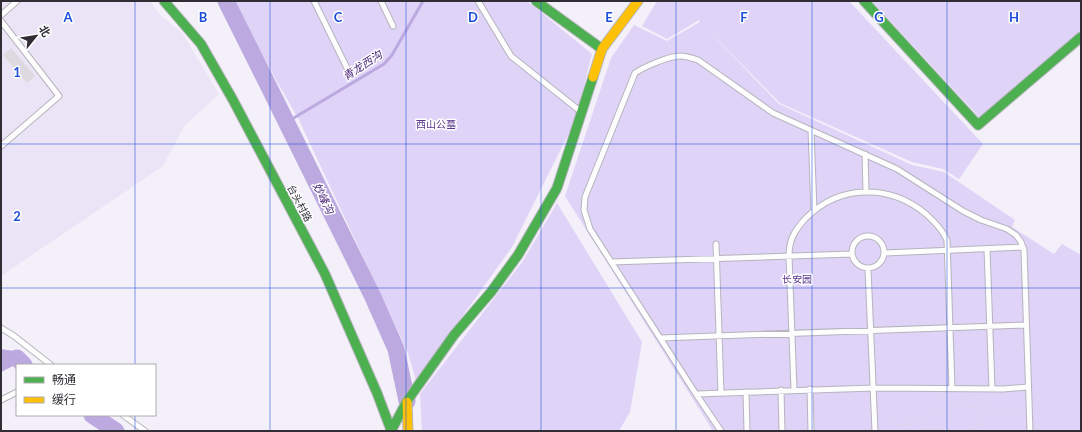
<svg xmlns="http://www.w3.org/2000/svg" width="1082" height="432" viewBox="0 0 1082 432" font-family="Lato,'Noto Sans SC',sans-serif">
	<rect width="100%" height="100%" fill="#f3f0fa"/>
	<!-- built -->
	<path fill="#eae4f6" d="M1 1H150L159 14 182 33 219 94 185 125 163 166 1 276Z"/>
	<!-- green -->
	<path fill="#dfd3f8" d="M231 1H527L592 54 575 121 512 247 416 381 408 353 299 120Z
		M657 1H849L983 144 959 179 943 169 912 162 780 103 701 23 779 104 912 165 944 172 1015 220 1012 227 1054 254 1062 244 1081 255V431H713L565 196 611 58 634 25 667 41 700 22 699 20 667 39 642 26Z
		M872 1H1081V33L981 119Z
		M557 203 642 342 630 412 619 431H422L420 394 523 261Z"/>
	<!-- water -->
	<path fill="#bca9df" d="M1 349 20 352 13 366 1 372Z"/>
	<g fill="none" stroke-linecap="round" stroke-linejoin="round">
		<!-- stream -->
		<path stroke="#bca9df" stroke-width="3" d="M287 122 384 64 392 55 423 1"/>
		<!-- river -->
		<path stroke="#bca9df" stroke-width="17" d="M226 1 265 79 372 295 396 349 407 401
			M17 358 24 365
			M92 415 116 431"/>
	</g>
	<!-- building -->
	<path fill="#dcd9e0" d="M11 48 35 76 27 83 3 55Z"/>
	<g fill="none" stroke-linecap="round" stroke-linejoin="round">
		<!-- lane casing -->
		<g stroke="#b6b4bc" stroke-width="7">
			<path id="lane" d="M314 1 348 70
				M381 1 393 26
				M478 1 511 56 580 111
				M1 15 17 1
				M1 21 59 96 1 146
				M811 130 814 211
				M865 154 866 192
				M852 252a16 16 0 1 1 32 0a16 16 0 1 1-32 0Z
				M716 244 721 393
				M987 249 992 389
				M885 253 1023 247
				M611 262 852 254
				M868 269 875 431
				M1 328 14 336 51 365
				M660 338 1026 325
				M810 389 811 431
				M781 390 782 431
				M794 390 789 256C789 239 795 230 806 218 840 184 890 184 926 214 935 222 942 229 947 240L952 389
				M746 392 747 431
				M696 394 590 229 584 210 585 197 635 73C644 67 669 56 680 56 686 56 692 58 698 60L773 113 897 169 963 211 981 220 1007 229 1016 235 1021 242 1024 250 1030 431
				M1 400 17 392
				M123 415 145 431
				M721 431 696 394 874 388 1003 389 1028 387"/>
		</g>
		<!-- fast casing -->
		<g stroke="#b6b4bc" stroke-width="11">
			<path id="fast" d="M164 1 201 44 233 100 325 274 377 393 391 430
				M536 1 602 49
				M864 1 978 125 1081 37
				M391 431 407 401 454 335 491 292 518 255 557 188 593 77"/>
		</g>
		<!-- slow casing -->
		<g stroke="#b6b4bc" stroke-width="11">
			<path id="slow" d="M593 77 602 49 638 1
				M407 402 408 431"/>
		</g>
		<!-- path -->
		<path stroke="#d8d7da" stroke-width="1.5" stroke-dasharray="1 3" stroke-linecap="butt" d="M941 395 947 401 949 405
			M984 403H977L978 413 989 412V403H984V399L989 396
			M989 408 1022 416
			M894 419V425H906V418
			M906 422 919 420 934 414 946 406 955 404 978 408
			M901 431V425
			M920 431 925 430 954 431
			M969 431C979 426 982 423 984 413"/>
		<!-- lane -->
		<use href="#lane" stroke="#fdfdfe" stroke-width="5"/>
		<!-- fast -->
		<use href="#fast" stroke="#4caf50" stroke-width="9"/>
		<!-- slow -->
		<use href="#slow" stroke="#ffc107" stroke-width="9"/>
	</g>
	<!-- grid -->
	<path fill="none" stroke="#1d4ed8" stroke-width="1" stroke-opacity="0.55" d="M135 1V365M270 1V431M406 1V431M541 1V431M676 1V431M812 1V431M947 1V431M1 144H1081M1 288H1081M135 415V431"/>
	<g text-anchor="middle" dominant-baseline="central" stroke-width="3" stroke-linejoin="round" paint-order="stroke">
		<!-- park labels -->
		<g font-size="10" fill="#5a368d" stroke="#fff">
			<text x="436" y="124">西山公墓</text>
			<text x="797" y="279">长安园</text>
		</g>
		<!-- street labels -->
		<g font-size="10" fill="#302e34" stroke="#fff">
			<text transform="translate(300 203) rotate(62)">台头村路</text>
		</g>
		<!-- water labels -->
		<g font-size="11" font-style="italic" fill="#451f74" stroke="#fff">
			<text transform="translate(362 65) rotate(-33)">青龙西沟</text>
			<text transform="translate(324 198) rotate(64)">妙峰沟</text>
		</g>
	</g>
	<g font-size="13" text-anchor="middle" font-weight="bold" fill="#1d4ed8" stroke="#fff" stroke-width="3" stroke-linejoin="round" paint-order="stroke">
		<text x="68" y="22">A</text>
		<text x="203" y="22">B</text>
		<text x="338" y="22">C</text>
		<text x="473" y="22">D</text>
		<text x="609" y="22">E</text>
		<text x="744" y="22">F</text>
		<text x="879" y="22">G</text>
		<text x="1014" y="22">H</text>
		<text x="17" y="77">1</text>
		<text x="17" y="221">2</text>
	</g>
	<!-- border -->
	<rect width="1082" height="432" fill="none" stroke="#302e34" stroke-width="4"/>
	<!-- legend -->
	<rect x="16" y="364" width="140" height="52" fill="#ffffff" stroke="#acabae"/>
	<rect x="24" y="377" width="20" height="6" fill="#4caf50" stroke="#acabae"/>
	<text x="52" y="384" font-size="12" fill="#302e34">畅通</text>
	<rect x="24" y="397" width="20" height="6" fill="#ffc107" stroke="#acabae"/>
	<text x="52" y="404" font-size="12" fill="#302e34">缓行</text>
	<!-- north arrow -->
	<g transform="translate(36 36) rotate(60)" stroke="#ffffff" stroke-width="3" paint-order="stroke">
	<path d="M0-3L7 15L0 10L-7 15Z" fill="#302e34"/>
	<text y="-6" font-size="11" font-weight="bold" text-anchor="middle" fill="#302e34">北</text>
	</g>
</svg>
